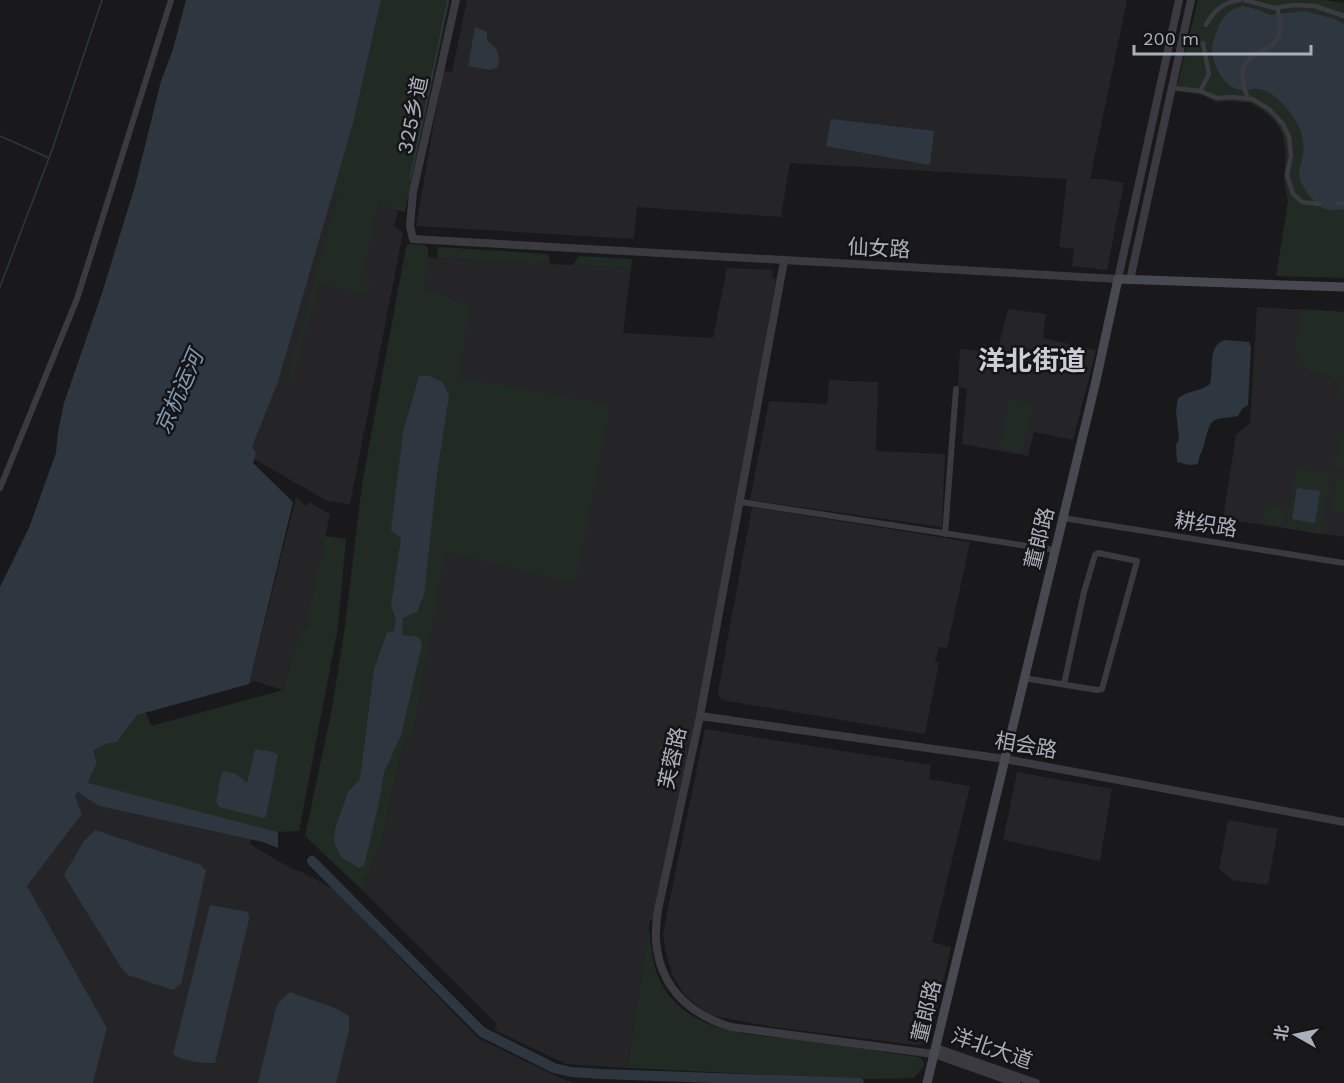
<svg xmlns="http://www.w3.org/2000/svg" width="1344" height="1083" viewBox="0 0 1344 1083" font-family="'Work Sans','Noto Sans SC',sans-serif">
	<rect width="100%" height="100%" fill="#19191b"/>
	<!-- built -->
	<path fill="#252528" d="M467 0H1127L1090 179H1101L1124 183 1107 270 1072 266 1074 249 1059 247 1067 179 790 163 781 217 637 207 634 239 416 226 443 71 452 72Z
		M332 194 398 211 394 226 403 233 350 504 327 501 254 459 256 453 252 447 278 382Z
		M415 257 631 268 623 333 713 338 727 268 773 270 772 277 776 279 738 500 695 723 654 921 650 920 627 1068 566 1064 495 1030 496 1023 361 889 380 848 403 746 414 730 444 552 610 406 392 366Z
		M1257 307 1344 312V537L1223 519 1236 435 1250 423Z
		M1008 309 1046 314 1043 338 1096 350 1073 440 1034 432 1028 456 962 444 967 389 958 387 960 349 997 352Z
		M829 380 878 382 876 451 945 454 942 527 750 500 769 401 827 404Z
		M296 497 306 506 309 502 330 514 305 631H300L283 690 254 681 249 684Z
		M752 507 970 542 947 648 939 647 935 662 939 663 925 734 727 701 720 698 718 691Z
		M705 729 931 765 929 779 970 786 932 942 951 947 930 1038 926 1043 916 1045 773 1027 719 1017 708 1014 695 1004 684 994 673 976 665 950 663 933Z
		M1017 772 1112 789 1100 861 1003 840Z
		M79 792 99 806 251 839 250 844 292 869 300 871 332 888 478 1038 560 1078 574 1083H93L107 1028 27 886 82 814 75 796Z
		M1228 820 1278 829 1268 885 1232 880 1219 869Z"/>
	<!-- green -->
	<path fill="#212a23" d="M381 0H450L405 212 378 206 361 280 370 283 368 294 320 284 292 379 287 377 338 196 332 194 354 120Z
		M1198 0H1325L1344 3V278L1276 276 1288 201 1284 179 1286 151 1282 132 1274 120 1262 110 1251 103 1230 101 1216 102 1202 95 1176 91Z
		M409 244 424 245 428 248V257L424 291 445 295 452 301 470 303 459 378 610 405 575 583 445 552 414 730 403 746 380 848 361 889 305 836 332 708 345 626 362 484 406 247Z
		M441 247 548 254 550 264 437 258 438 248Z
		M579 256 632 259 631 268 573 265Z
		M1302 309 1344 312V394L1340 395C1341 359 1305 388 1296 351 1293 341 1298 333 1301 324 1302 320 1302 314 1302 309Z
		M1010 398 1034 404 1022 453 999 448Z
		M1344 433V466H1334L1333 461 1337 457 1338 434Z
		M1297 468 1330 474 1320 534 1285 528Z
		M1338 475 1344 476V513L1331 511Z
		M1265 504 1286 508 1283 526 1262 523Z
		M325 536 346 539 338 627 299 831 278 832 88 784 97 762 93 751 106 744 117 742 137 715 146 712 151 726 283 690 300 630H305Z
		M649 927C651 946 652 967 662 985 693 1038 761 1035 815 1041 850 1045 884 1053 919 1057L923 1061 924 1066 914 1078 863 1079 627 1068Z"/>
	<!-- water -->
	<path fill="#2e3740" d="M186 0H381L354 120 278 382 252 447 256 453 253 463 293 502 249 684 137 715 117 742 106 744 93 751 97 762 88 783 278 832V848L263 842 99 806 78 792 75 796 82 814 27 886 107 1028 93 1083H0V587L29 528 56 453 58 432 64 403 102 293 135 186 161 81 173 49Z
		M1242 6 1256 9 1270 15 1305 11 1335 19 1344 24V209C1338 210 1331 211 1326 209 1315 206 1300 186 1299 174 1299 170 1301 164 1302 160 1305 149 1304 136 1298 125 1292 113 1280 98 1267 92 1257 86 1251 90 1241 90 1225 89 1213 65 1212 52 1211 46 1214 40 1216 34 1220 19 1227 10 1242 6Z
		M475 27 487 32V41L496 48 499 57 498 67 490 70 468 66Z
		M831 119 934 131 930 165 826 146Z
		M1225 340 1249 342 1251 347 1248 405 1242 409 1238 416C1214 420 1211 415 1205 441 1203 450 1199 455 1198 464L1190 465 1177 462 1176 445 1179 439 1176 411 1178 398C1188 391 1201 391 1210 384 1214 370 1207 345 1225 340Z
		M419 376H430L442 382 449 395 437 475 424 595 417 612 403 618 402 635 419 637 422 645 401 735 384 773 379 802 367 854 364 865 359 868 341 857 334 842 335 829 348 792 360 779 374 669 387 633 394 631 396 619 391 606 401 538 391 530 403 432Z
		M1297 488 1320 491 1315 523 1292 519Z
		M255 749 273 752 278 755 266 817 263 818 219 807 216 802 221 775 224 771 236 774 247 783Z
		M95 830 201 865 206 871 181 984 173 990 128 975 122 969 64 875 84 841Z
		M210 905 248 912 249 919 215 1063C202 1063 184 1062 173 1054Z
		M290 992 337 1009 349 1016V1030L336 1083H258L276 1008 280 1001Z"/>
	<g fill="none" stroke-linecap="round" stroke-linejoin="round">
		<!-- stream -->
		<path stroke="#2e3740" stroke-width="1.5" d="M0 136 49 158
			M410 179 448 0
			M0 287 52 150 102 0"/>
		<!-- river -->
		<path stroke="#2e3740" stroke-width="10" d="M312 861 482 1032 554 1068 571 1072 601 1074 859 1083"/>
		<!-- pedestrian -->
		<path stroke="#3a3a40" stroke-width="4.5" d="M1245 0 1274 8 1294 5 1315 6 1344 16
			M1206 25C1213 11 1225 2 1240 0
			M1172 88 1200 91 1217 98 1232 97 1252 99 1269 109 1283 124 1289 137 1291 156 1287 175 1293 194 1302 202 1319 204
			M1200 91 1209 74 1203 43
			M1248 99C1226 42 1274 63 1280 31 1282 23 1279 15 1277 8
			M1337 203H1344"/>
		<!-- minor -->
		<path stroke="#3a3a40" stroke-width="6" d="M0 488 77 299 171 0
			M741 502 1054 550
			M1063 518 1344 563
			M945 534 956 389
			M1024 678 1097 690 1102 689 1137 561 1098 553 1095 555 1084 592 1064 684"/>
		<!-- tertiary -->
		<path stroke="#3a3a40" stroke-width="8" d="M456 0 413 192 410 226 413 239 1118 279 1179 0
			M784 261 700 716 658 910C648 969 675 1010 731 1027L934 1054 1016 1083
			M1130 280 1191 0
			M700 716 1005 759 1344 822
			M936 1048 1036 1083"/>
		<!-- secondary -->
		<path stroke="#484950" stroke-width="9" d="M927 1083 1095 385 1118 279 1344 287"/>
	</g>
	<g text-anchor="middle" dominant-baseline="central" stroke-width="5" stroke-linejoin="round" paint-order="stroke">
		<!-- street labels -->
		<g font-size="21" fill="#abafbb" stroke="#141416">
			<text transform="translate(412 115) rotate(-78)">325乡道</text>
			<text transform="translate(879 248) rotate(3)">仙女路</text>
			<text transform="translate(1206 524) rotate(9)">耕织路</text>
			<text transform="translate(1039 538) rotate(-76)">董郎路</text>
			<text transform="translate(1026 745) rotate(10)">相会路</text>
			<text transform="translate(672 758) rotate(-78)">芙蓉路</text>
			<text transform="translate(926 1011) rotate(-76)">董郎路</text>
			<text transform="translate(992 1048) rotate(19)">洋北大道</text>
		</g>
		<!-- water labels -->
		<g font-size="22" font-style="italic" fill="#829ab6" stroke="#141416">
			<text transform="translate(179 392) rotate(-66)">京杭运河</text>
		</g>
		<!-- district labels -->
		<g font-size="27" font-weight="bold" fill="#ccced7" stroke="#141416">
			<text x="1032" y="361">洋北街道</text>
		</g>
	</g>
	<!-- north arrow -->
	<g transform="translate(1296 1035) rotate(279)" stroke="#141416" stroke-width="4.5" paint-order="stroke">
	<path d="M0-4.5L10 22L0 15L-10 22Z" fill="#abafbb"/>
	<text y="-9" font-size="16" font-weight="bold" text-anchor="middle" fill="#abafbb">北</text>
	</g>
	<!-- scale -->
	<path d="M1134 45v9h177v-9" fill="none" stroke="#abafbb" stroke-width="3"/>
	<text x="1143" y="45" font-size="18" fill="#abafbb" stroke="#141416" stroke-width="4.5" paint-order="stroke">200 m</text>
</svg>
